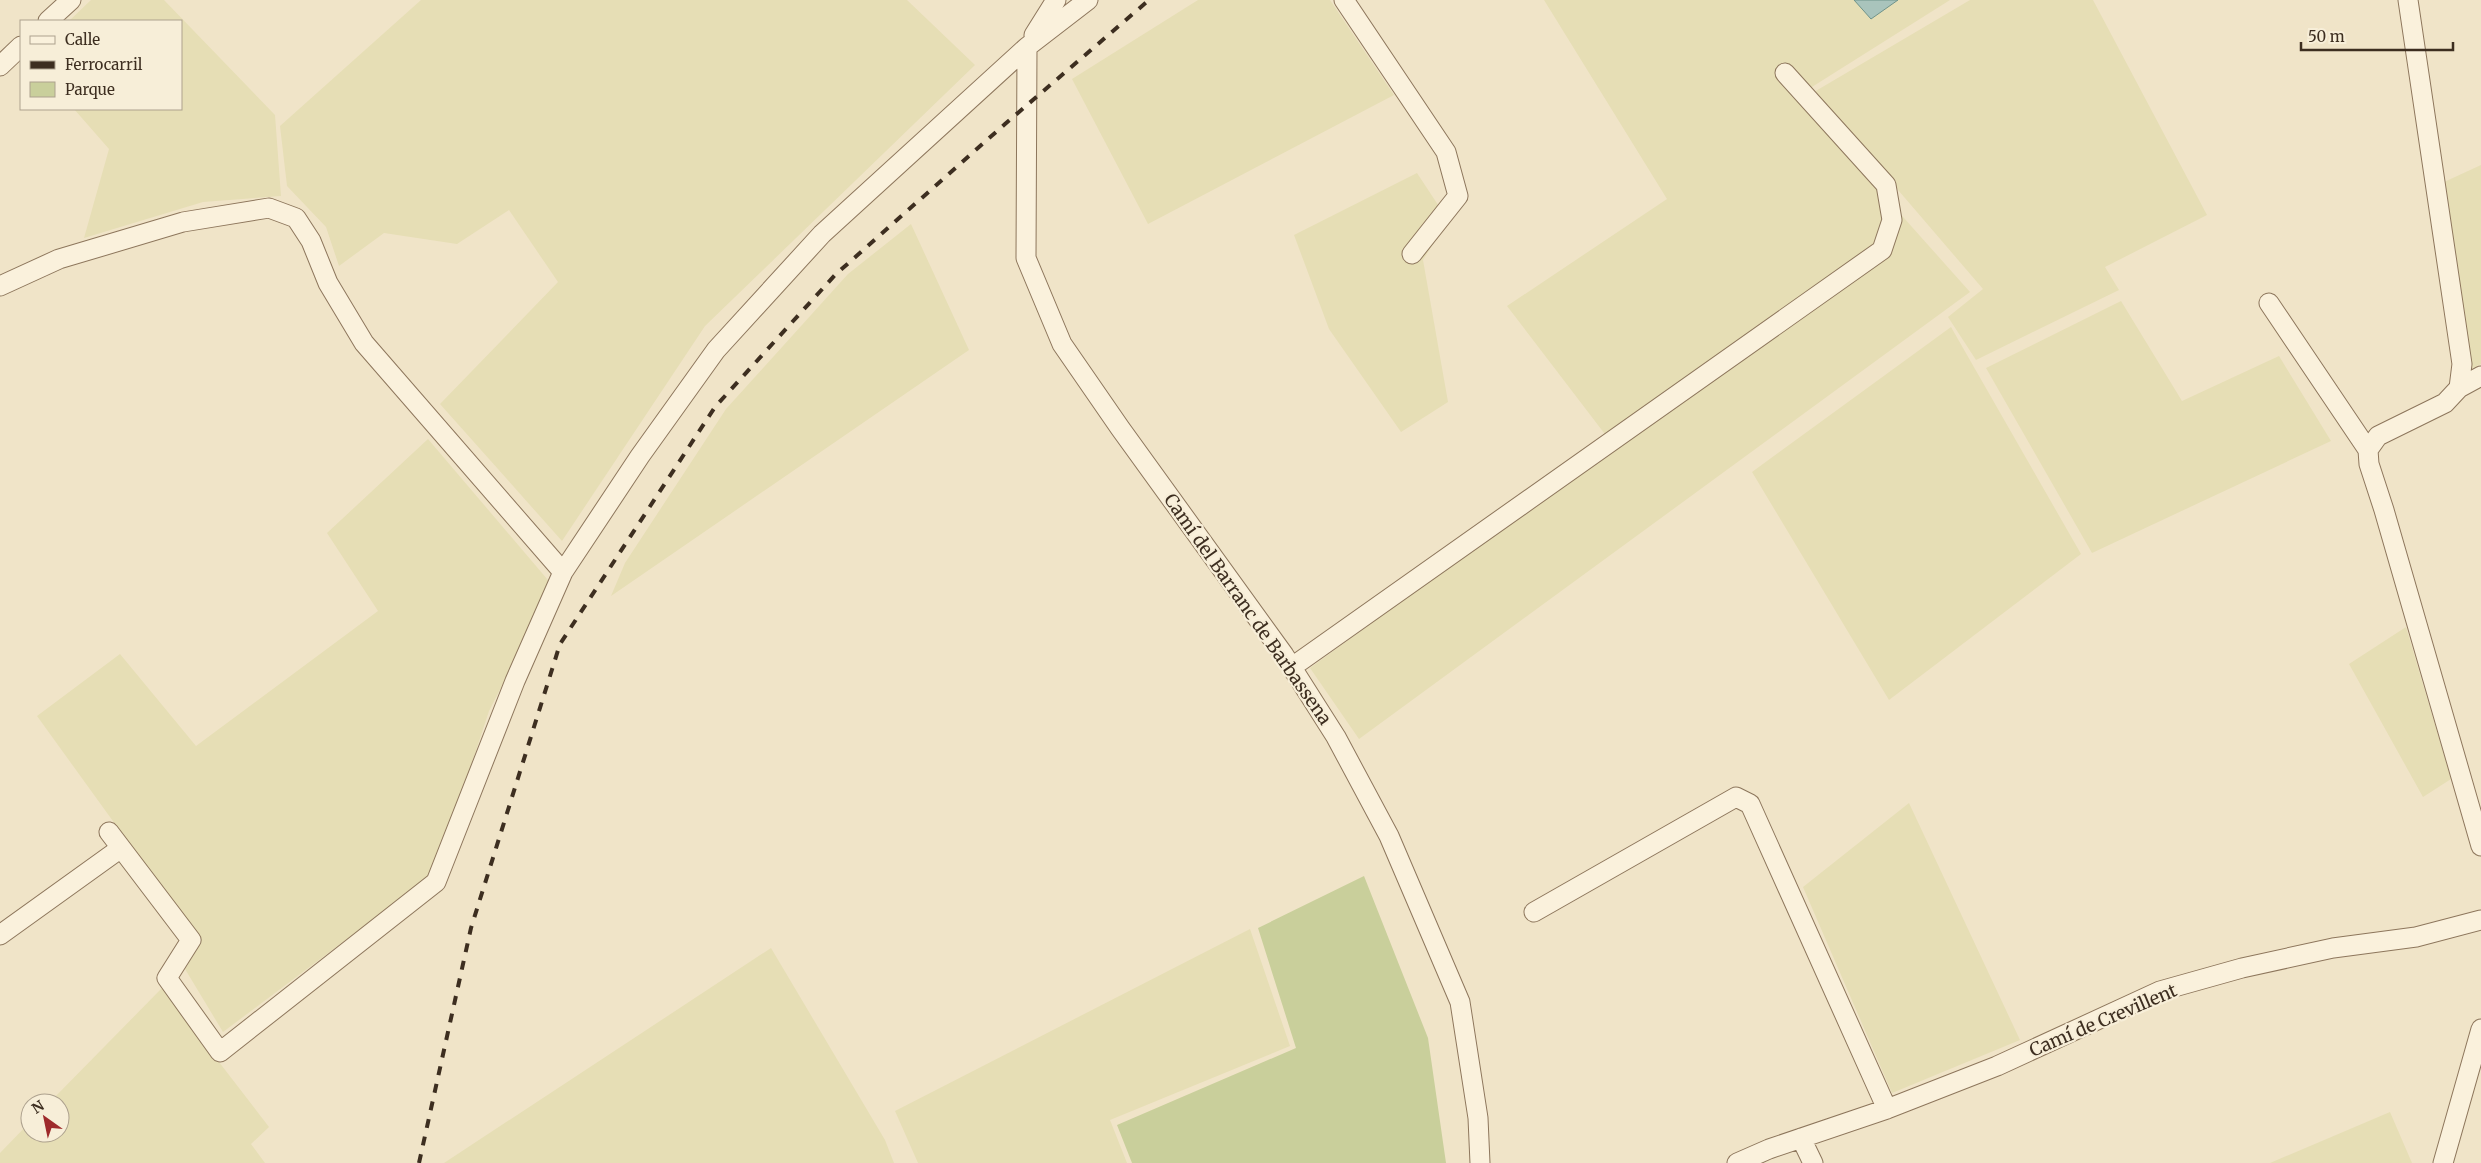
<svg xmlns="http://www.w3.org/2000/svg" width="2481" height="1163" viewBox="0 0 2481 1163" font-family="Merriweather,serif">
	<rect width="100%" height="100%" fill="#f0e4c8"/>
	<!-- farmland -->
	<path fill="#e6deb5" d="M91 0H164L275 115 281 196 203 202 84 238 109 149 74 109H181V21H69Z
		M421 0H907L975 65 705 326 562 541 440 404 558 282 509 210 457 244 384 233 339 266 326 227 287 186 280 126Z
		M1198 0H1330L1394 95 1148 224 1072 79Z
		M1544 0H1950L1796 97 1970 292 1359 739 1310 668 1614 446 1507 306 1667 199Z
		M1970 0H2093L2207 215 2105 267 2119 290 1976 360 1948 317 1983 289 1814 92Z
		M2481 165V364L2469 370 2442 183Z
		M1417 173 1448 220 1423 260 1448 402 1401 432 1329 329 1294 235Z
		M911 224 969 350 611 596 625 563 726 409 848 274Z
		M2121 301 2182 401 2279 356 2331 441 2092 553 1986 368Z
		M1951 327 2081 554 1889 700 1752 472Z
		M428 439 553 586 489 711 436 872 223 1032 185 969 201 943 37 716 120 654 196 746 378 611 327 533Z
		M2406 627 2451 779 2423 797 2349 664Z
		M1909 803 2020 1040 1892 1093 1803 887Z
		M1250 929 1290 1046 1110 1120 1127 1163H918L895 1111Z
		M771 948 885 1140 894 1163H444Z
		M162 988 269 1127 251 1144 265 1163H0V1153L30 1122V1133H60V1103H49Z
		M2390 1112 2412 1163H2270Z"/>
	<!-- green -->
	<path fill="#c9cf9b" d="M1364 876 1428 1038 1446 1163H1132L1117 1125 1296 1048 1258 928Z"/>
	<!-- water -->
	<path fill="#a9c4bc" stroke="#6f938a" d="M1854 0H1898L1871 19Z"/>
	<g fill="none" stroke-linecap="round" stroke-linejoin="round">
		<!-- street casing -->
		<g stroke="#8d765c" stroke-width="21">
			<path id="street" d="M1344 0 1446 152 1458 196 1412 254
				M2408 0 2462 364 2459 388 2445 403 2378 436 2368 450 2369 464 2384 510 2481 846
				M48 21 71 0
				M1034 35 1056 0
				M1027 47 1026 258 1062 344 1120 428 1284 655 1336 737 1389 836 1460 1002 1478 1118 1480 1163
				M0 66 21 46
				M0 286 59 259 183 222 269 208 296 218 311 241 328 283 364 343 563 572
				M2269 303 2368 450
				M2459 388 2481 376
				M1292 667 1882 250 1892 220 1886 185 1785 73
				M109 832 191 940 167 978 220 1052 436 882 515 681 563 572 640 456 716 350 822 234 1027 47 1088 0
				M1534 912 1736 797 1750 804 1887 1109
				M0 935 121 848
				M1801 1138 1813 1163
				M1737 1163 1769 1149 1887 1109 1997 1066 2160 991 2242 968 2333 948 2416 937 2481 920
				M2443 1163 2481 1029"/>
		</g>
		<!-- street -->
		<use href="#street" stroke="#faf1dc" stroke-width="19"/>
		<!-- rail -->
		<path stroke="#3d2e20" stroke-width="4" stroke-dasharray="9 9" stroke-linecap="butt" d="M419 1163 471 928 560 644 715 407 835 275 1005 124 1149 0"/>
	</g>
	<g text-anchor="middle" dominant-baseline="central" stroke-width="4.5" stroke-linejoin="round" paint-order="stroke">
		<!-- street labels -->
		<g font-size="18" fill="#3d2e20" stroke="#f7eed8">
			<text transform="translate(1248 609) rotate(55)">Camí del Barranc de Barbassena</text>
			<text transform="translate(2103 1020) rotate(-23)">Camí de Crevillent</text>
		</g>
	</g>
	<!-- legend -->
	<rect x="20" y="20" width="162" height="90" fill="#f7eed8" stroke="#ada18e"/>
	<rect x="30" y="36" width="25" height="8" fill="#faf1dc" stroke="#ada18e"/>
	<text x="65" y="45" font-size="15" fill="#3d2e20">Calle</text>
	<rect x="30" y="61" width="25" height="8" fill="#3d2e20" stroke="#ada18e"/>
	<text x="65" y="70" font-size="15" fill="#3d2e20">Ferrocarril</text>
	<rect x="30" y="82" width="25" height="15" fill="#c9cf9b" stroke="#ada18e"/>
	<text x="65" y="95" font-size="15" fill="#3d2e20">Parque</text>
	<!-- north arrow -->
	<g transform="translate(45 1118) rotate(327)"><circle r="24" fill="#f7eed8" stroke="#ada18e"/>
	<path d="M0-4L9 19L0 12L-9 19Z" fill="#9e2a2b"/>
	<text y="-8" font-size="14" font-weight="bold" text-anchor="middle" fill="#3d2e20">N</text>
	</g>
	<!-- scale -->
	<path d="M2301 42v8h152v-8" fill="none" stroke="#3d2e20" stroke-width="2.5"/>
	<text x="2308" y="42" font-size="15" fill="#3d2e20" stroke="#f7eed8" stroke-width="4" paint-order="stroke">50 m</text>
</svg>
